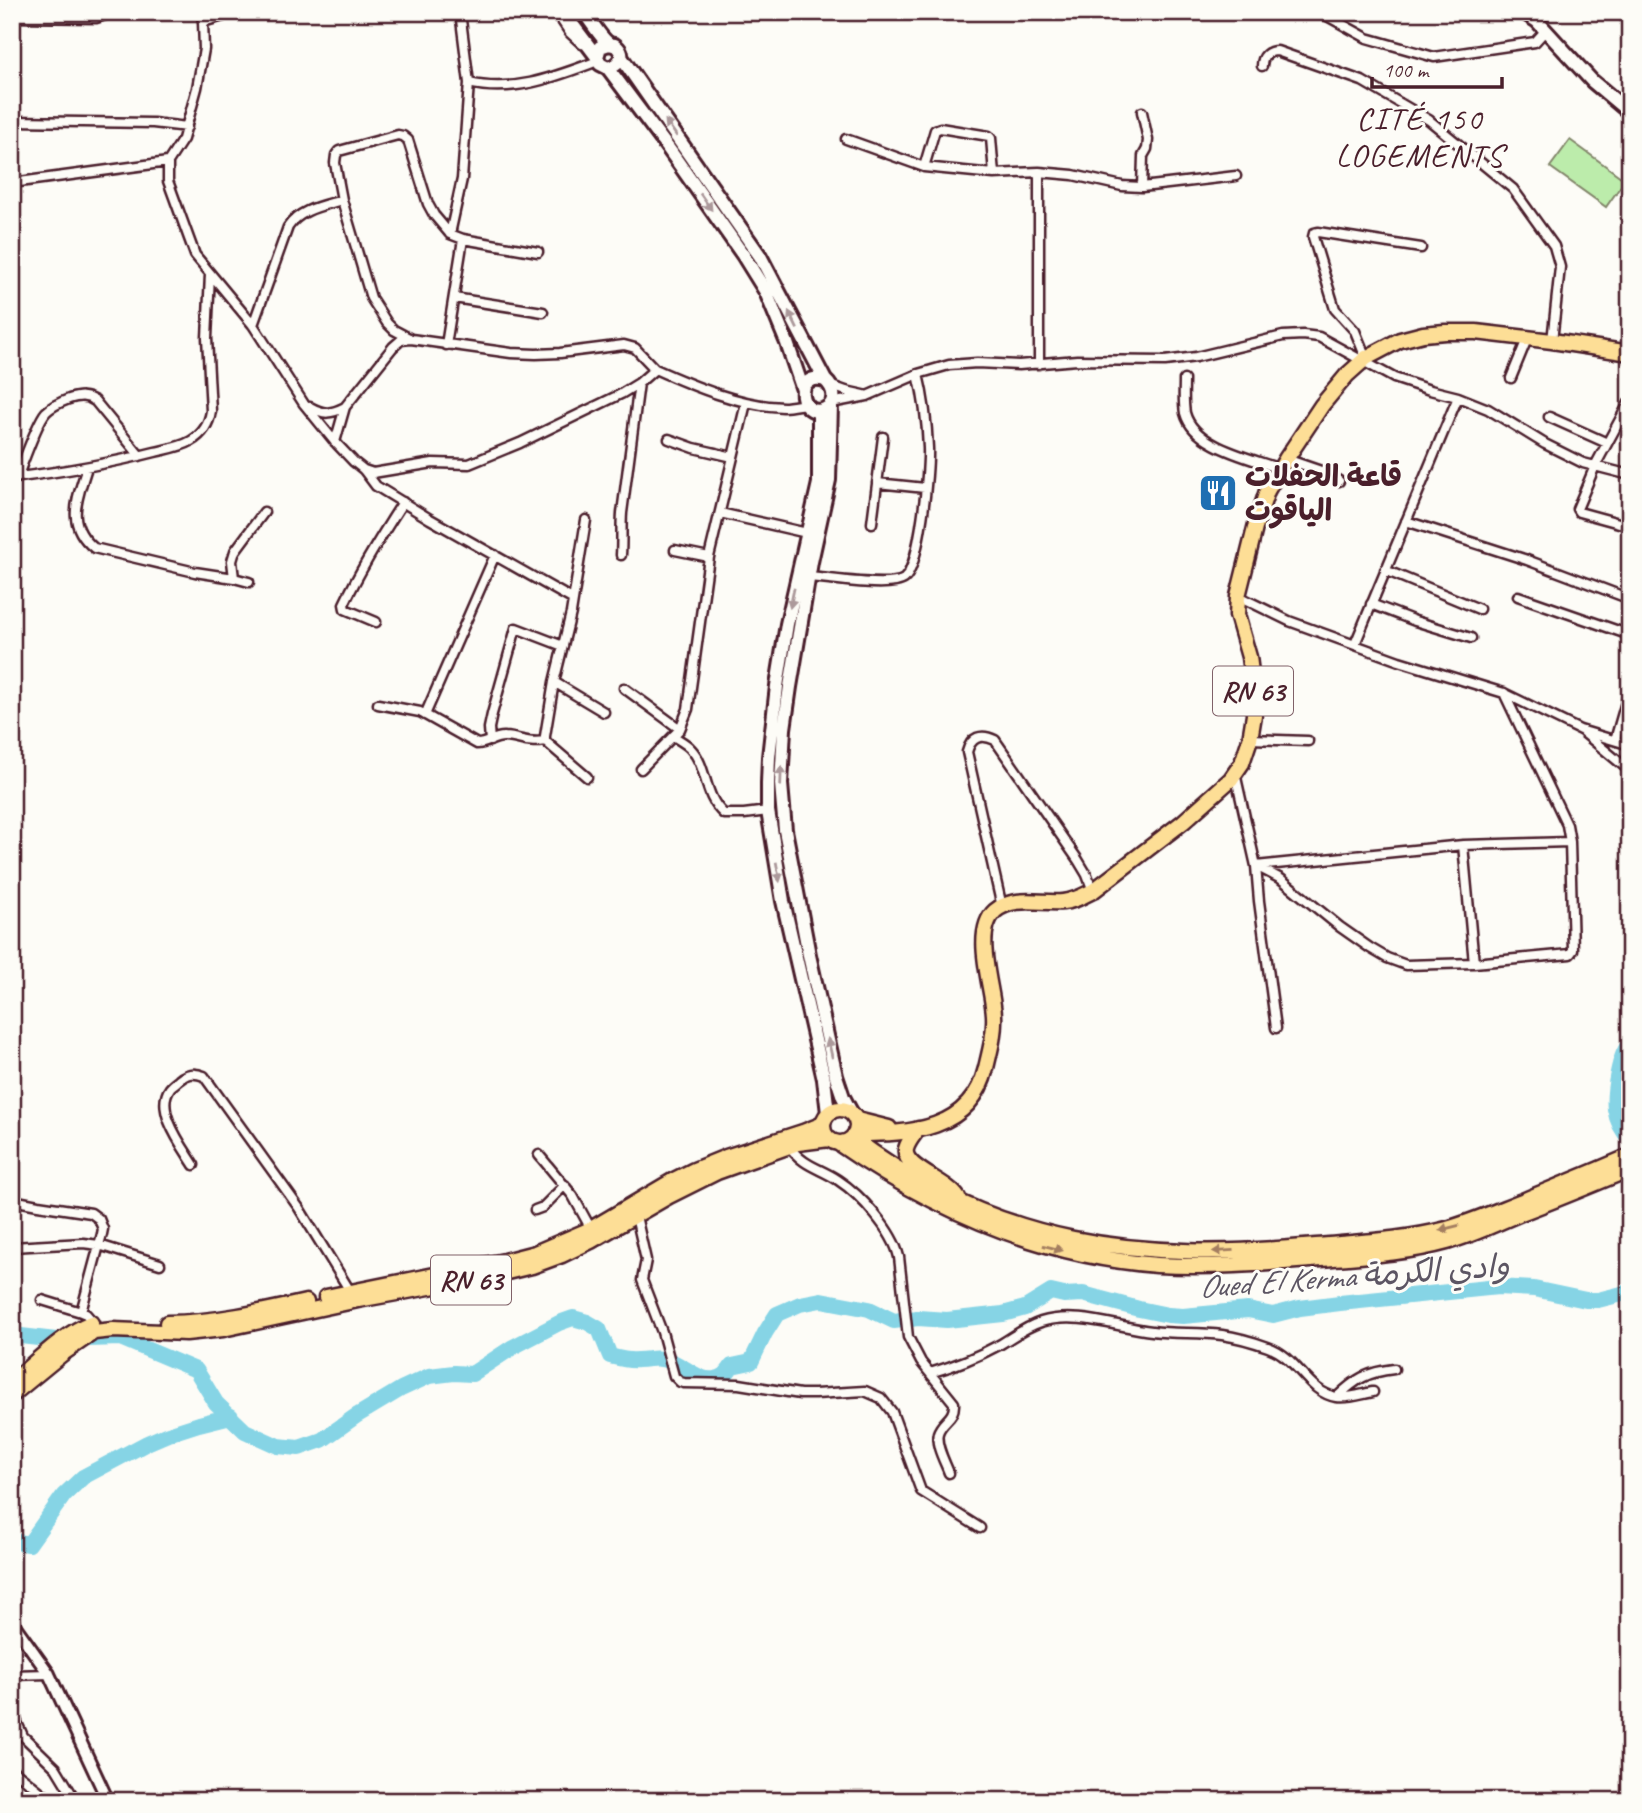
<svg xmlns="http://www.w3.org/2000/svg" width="1642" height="1813" viewBox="0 0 1642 1813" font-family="Caveat,'Playpen Sans Arabic',sans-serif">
	<rect width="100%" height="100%" fill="#fdfcf7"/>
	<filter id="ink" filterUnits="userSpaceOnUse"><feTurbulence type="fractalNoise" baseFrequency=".0143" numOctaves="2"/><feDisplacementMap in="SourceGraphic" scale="14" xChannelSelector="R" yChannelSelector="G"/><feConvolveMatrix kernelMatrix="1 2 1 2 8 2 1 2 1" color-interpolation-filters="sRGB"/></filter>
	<g filter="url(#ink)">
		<!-- green -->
		<path fill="#bcecab" stroke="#83866b" stroke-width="2" d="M1570 140 1625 180 1606 207 1550 167Z"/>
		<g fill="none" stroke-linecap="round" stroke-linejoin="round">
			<!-- river -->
			<path stroke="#86d4e5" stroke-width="16" d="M1630 1044C1619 1053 1613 1095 1615 1109 1617 1121 1622 1131 1630 1139
				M12 1335 56 1340 120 1338 196 1370 216 1403 245 1431 278 1446 299 1448 322 1440 356 1416 401 1389 429 1376 454 1373 472 1374 513 1347 559 1323 573 1318 587 1322 599 1329 610 1356C618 1358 628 1361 637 1360 652 1360 653 1356 670 1361 685 1366 699 1382 715 1379 724 1378 727 1373 732 1366L751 1362 765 1333 777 1314 800 1304 821 1300 869 1309 894 1321 918 1318 947 1320 1003 1314 1025 1308 1051 1292 1064 1295 1083 1294 1139 1309 1168 1315 1183 1316 1248 1310 1273 1315 1300 1308 1340 1303 1498 1287 1534 1289 1586 1300H1598L1630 1292
				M12 1541 29 1544 64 1495 83 1477 147 1443 168 1434 199 1424 231 1416"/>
			<!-- minor casing -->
			<g stroke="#4a1f2b" stroke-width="13">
				<path id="minor" d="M201 12 203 22 204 49 197 88 183 139 168 162V181L195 255 253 325 304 404 335 442 354 462 364 470 376 486 430 519 572 599
					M556 12 570 33 582 44
					M1320 12 1367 38 1434 57 1535 42 1545 31
					M12 17 96 18 114 12
					M203 22 237 12
					M1262 66C1262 56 1268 51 1277 51L1362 81 1429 120 1513 189 1554 246 1560 267 1552 341
					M469 83C514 94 557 76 598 61
					M1142 112 1148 140 1147 149 1143 156 1142 187
					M12 121 153 123 187 127
					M846 139 924 167 994 174 1039 172 1073 175 1122 186 1142 187 1236 176
					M924 167 935 130 940 128 989 136 991 138 994 174
					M12 183 168 162
					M450 234 462 179 469 83 460 12
					M454 298 543 312
					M253 325 288 227C300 209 322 206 342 200
					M411 339 394 330 387 323 371 298 342 200 335 163 336 155 339 151 398 135 403 136 408 140 428 204 434 215 450 234 463 239 538 252
					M446 345 463 239
					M1366 358 1355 331 1335 309 1313 237 1314 233 1318 232 1421 248
					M1039 364V172
					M1511 378 1527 339
					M1184 380C1184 390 1183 402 1185 413 1194 447 1251 458 1280 469
					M832 386 846 391 864 395
					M1630 401 1595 466 1577 509 1579 512 1630 526
					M831 403 867 396 918 374 949 365 977 363 1019 365 1077 360 1165 361 1196 357 1283 336 1303 335 1319 337 1394 378 1430 390 1458 397 1488 409 1545 444 1583 463 1630 475
					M310 407C324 415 331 414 345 407L335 442
					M345 407 393 347 401 340 411 339 511 353 536 354 560 353 624 345 635 348 655 369
					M1549 417 1607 443
					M669 439 694 448 733 457
					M1286 459 1321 471 1339 481
					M87 467C78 498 64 523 94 548L195 572 234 578 249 582
					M364 470 373 473 433 463 469 464 520 443 621 394 639 383 655 369C693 386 741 406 783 407 790 407 798 405 805 404
					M12 478C60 472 108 464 155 452 167 449 181 447 191 441 203 434 209 424 211 411L207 338 210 274
					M17 478C23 463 37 422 46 412 52 406 61 402 69 399 79 396 86 395 95 401L140 456
					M877 483 925 488
					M720 513 807 533
					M586 520 571 613 554 682 604 712
					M1406 521 1527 560 1630 599
					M872 523 883 437
					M675 550 709 557
					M621 555C622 540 621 527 622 513L639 383
					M1385 570 1479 609
					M809 577C828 578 890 589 904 579 920 567 929 470 928 448 927 423 924 398 918 374
					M234 578 232 561 235 551 264 512
					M1238 596 1289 621 1399 661 1504 693 1580 730 1630 745
					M1518 596 1630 635
					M1371 604 1415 621 1471 638
					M376 622 345 609 344 604C361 568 381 536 403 502
					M1355 644 1458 397
					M554 682 545 736V741L587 777
					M624 688 680 729
					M378 704 420 712 477 744C487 744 495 736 505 737 521 738 527 744 545 741
					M425 715 495 555
					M1583 732 1630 771
					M673 736C679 740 687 744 691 749 708 767 703 796 724 814H744L768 811
					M1250 739 1308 741
					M1615 740 1630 688
					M490 741 489 728 492 714 516 628 563 646
					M641 769 680 729 688 709 709 557 746 403
					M1235 773 1256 866 1281 879 1340 927 1370 948 1387 958 1406 965 1474 963 1570 954 1573 950 1570 842 1567 825 1504 693
					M1463 845 1474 963
					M1002 907 967 752C971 737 981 733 995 740L1078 860 1087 875 1093 891
					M1276 1028 1259 901 1256 866 1463 845 1570 842
					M789 1146C804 1167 818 1167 838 1180 861 1195 893 1231 899 1257L908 1337 921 1362 954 1403C955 1419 942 1420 938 1433 935 1445 945 1462 949 1473
					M539 1155 573 1196 591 1229
					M194 1165C183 1147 154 1110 170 1088 170 1087 178 1081 179 1080 187 1073 194 1072 204 1076L299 1208 350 1291
					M12 1200 38 1205 91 1213 99 1219 103 1229 102 1234 81 1312
					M535 1210 543 1207 565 1185
					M636 1216 646 1260 642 1280 662 1332 674 1376 680 1382 684 1383 739 1384 800 1394H815L865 1391 881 1398 892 1412 921 1491 980 1528
					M12 1247 83 1243 99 1245 160 1264
					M42 1300 81 1312 86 1314 93 1322
					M930 1373C954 1366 977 1357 999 1345 1013 1337 1025 1327 1041 1322 1076 1311 1117 1327 1152 1331 1175 1334 1199 1332 1222 1335 1237 1337 1254 1342 1268 1347 1298 1357 1307 1392 1336 1397 1348 1399 1362 1394 1373 1392
					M1337 1397C1356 1379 1367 1372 1394 1369
					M12 1675 49 1674
					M12 1707 18 1725 23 1736 56 1768 76 1801
					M12 1769 52 1801"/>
			</g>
			<!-- tertiary casing -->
			<g stroke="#4a1f2b" stroke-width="16">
				<path id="tertiary" d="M12 1622 49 1674 108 1801"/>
			</g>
			<!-- secondary casing -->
			<g stroke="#4a1f2b" stroke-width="18">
				<path id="secondary" d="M563 12 597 57
					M584 12C589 19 602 39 608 43 615 48 612 41 618 48 626 57 617 66 608 68L600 64 597 57 600 47 609 44
					M1523 12 1537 21 1592 81 1630 113
					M621 57 760 256 825 380C834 388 838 402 825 409 800 421 791 371 825 380
					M608 68 668 148 743 255 766 292 787 343 803 390
					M831 404 829 480 811 562 790 687 784 729 781 784 785 830 809 955 836 1076 843 1097 851 1112
					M819 411V483L787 624 777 686 769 757 768 783V811L783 901 824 1079 828 1113"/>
			</g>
			<!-- primary casing -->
			<g stroke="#4a1f2b" stroke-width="19">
				<path id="primary" d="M857 1120 889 1128
					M856 1134C910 1134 971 1131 986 1068 990 1051 995 1033 994 1015 993 988 972 932 995 911 1014 895 1041 904 1063 902 1074 901 1083 896 1093 891L1183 822 1231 779 1242 763 1250 739 1254 715 1253 688 1249 657 1237 615 1238 596 1256 524 1267 491 1286 459 1322 405 1347 375 1366 358 1400 340 1423 334 1445 332H1476L1552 341 1630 353"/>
			</g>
			<!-- trunk casing -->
			<g stroke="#4a1f2b" stroke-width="19">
				<path id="trunk" d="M823 1126a17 17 0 1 1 34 0a17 17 0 1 1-34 0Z
					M918 1129C914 1135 908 1141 906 1149 902 1168 947 1180 958 1198
					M853 1138C998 1247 1140 1262 1316 1246 1360 1242 1405 1240 1447 1229 1475 1221 1501 1209 1527 1199 1561 1185 1596 1171 1630 1156
					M838 1143C934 1210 1040 1256 1157 1265 1208 1268 1260 1264 1311 1260 1355 1256 1404 1254 1447 1242 1473 1235 1497 1223 1521 1213 1558 1199 1594 1184 1630 1169
					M326 1297 504 1261 535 1253 591 1229 674 1180 694 1170 726 1157 803 1132 823 1124
					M167 1323C212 1323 262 1312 306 1302
					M12 1382C35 1363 63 1334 91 1323
					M12 1395 62 1354 94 1332 113 1330 186 1333 223 1329 358 1300 490 1276 532 1266 562 1255 591 1241 669 1196 717 1172 798 1143 829 1139"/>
			</g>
			<!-- minor -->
			<use href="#minor" stroke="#fdfcf7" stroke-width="8"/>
			<!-- tertiary -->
			<use href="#tertiary" stroke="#fdfcf7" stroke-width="10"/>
			<!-- secondary -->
			<use href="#secondary" stroke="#fdfcf7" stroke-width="12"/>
			<!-- primary -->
			<use href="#primary" stroke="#fdde96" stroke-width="14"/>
			<!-- trunk -->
			<use href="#trunk" stroke="#fdde96" stroke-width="14"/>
		</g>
		<!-- one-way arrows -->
		<defs><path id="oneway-solid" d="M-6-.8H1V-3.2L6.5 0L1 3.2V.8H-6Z" transform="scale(1.75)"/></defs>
		<g fill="#ac999b">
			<use href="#oneway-solid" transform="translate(671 128) rotate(-125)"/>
			<use href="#oneway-solid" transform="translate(706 202) rotate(55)"/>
			<use href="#oneway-solid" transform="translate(793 320) rotate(-116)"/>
			<use href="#oneway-solid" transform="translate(792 598) rotate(102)"/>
			<use href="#oneway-solid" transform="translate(781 776) rotate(-88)"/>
			<use href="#oneway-solid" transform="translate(778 872) rotate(80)"/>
			<use href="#oneway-solid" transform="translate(830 1048) rotate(-103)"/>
		</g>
		<g fill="#a47e60">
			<use href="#oneway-solid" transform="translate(1449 1228) rotate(165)"/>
			<use href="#oneway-solid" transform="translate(1053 1248) rotate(15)"/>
			<use href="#oneway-solid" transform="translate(1223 1251) rotate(177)"/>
		</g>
	</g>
	<!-- icons -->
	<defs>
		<g id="restaurant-square" transform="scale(2.0125)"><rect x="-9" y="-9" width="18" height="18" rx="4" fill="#1f6fb2" stroke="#fdfcf7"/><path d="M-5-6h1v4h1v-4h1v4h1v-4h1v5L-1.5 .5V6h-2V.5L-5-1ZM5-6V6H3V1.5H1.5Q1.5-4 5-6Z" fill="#fff"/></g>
	</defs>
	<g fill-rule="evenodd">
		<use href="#restaurant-square" x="1218" y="493"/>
	</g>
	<g text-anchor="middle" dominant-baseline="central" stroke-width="6" stroke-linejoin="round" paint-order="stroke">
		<!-- shield labels -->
		<g fill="#fdfcf7" stroke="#806168" stroke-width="2">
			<rect x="1213" y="666.5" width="80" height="49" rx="5"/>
			<rect x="431" y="1255.5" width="80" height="49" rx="5"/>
		</g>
		<g font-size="28" font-weight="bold" fill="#4a1f2b">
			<text x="1253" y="691">RN 63</text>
			<text x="471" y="1280">RN 63</text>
		</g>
		<!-- poi labels -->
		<g font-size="30" font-weight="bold" fill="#4a1f2b" stroke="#fdfcf7" text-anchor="start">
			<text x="1245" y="476">قاعة الحفلات<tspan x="1245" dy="34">الياقوت</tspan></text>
		</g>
		<!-- neighbourhood labels -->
		<g font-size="32" letter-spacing="2" fill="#4a1f2b" stroke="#fdfcf7">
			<text x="1420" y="118">CITÉ 150<tspan x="1420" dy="37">LOGEMENTS</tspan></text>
		</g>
		<!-- water labels -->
		<g font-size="32" font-style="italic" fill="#5c5563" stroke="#fdfcf7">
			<text transform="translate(1354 1276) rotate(-4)">Oued El Kerma وادي الكرمة</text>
		</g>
	</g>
	<!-- margin -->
	<rect width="1642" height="1813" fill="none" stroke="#fdfcf7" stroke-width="42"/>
	<rect x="21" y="21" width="1600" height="1771" fill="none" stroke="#4a1f2b" stroke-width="2.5" filter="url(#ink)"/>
	<!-- scale -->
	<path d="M1372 77v10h130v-10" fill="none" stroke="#4a1f2b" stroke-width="3.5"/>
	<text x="1383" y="77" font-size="21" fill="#4a1f2b" stroke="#fdfcf7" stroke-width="5" paint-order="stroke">100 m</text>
</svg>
